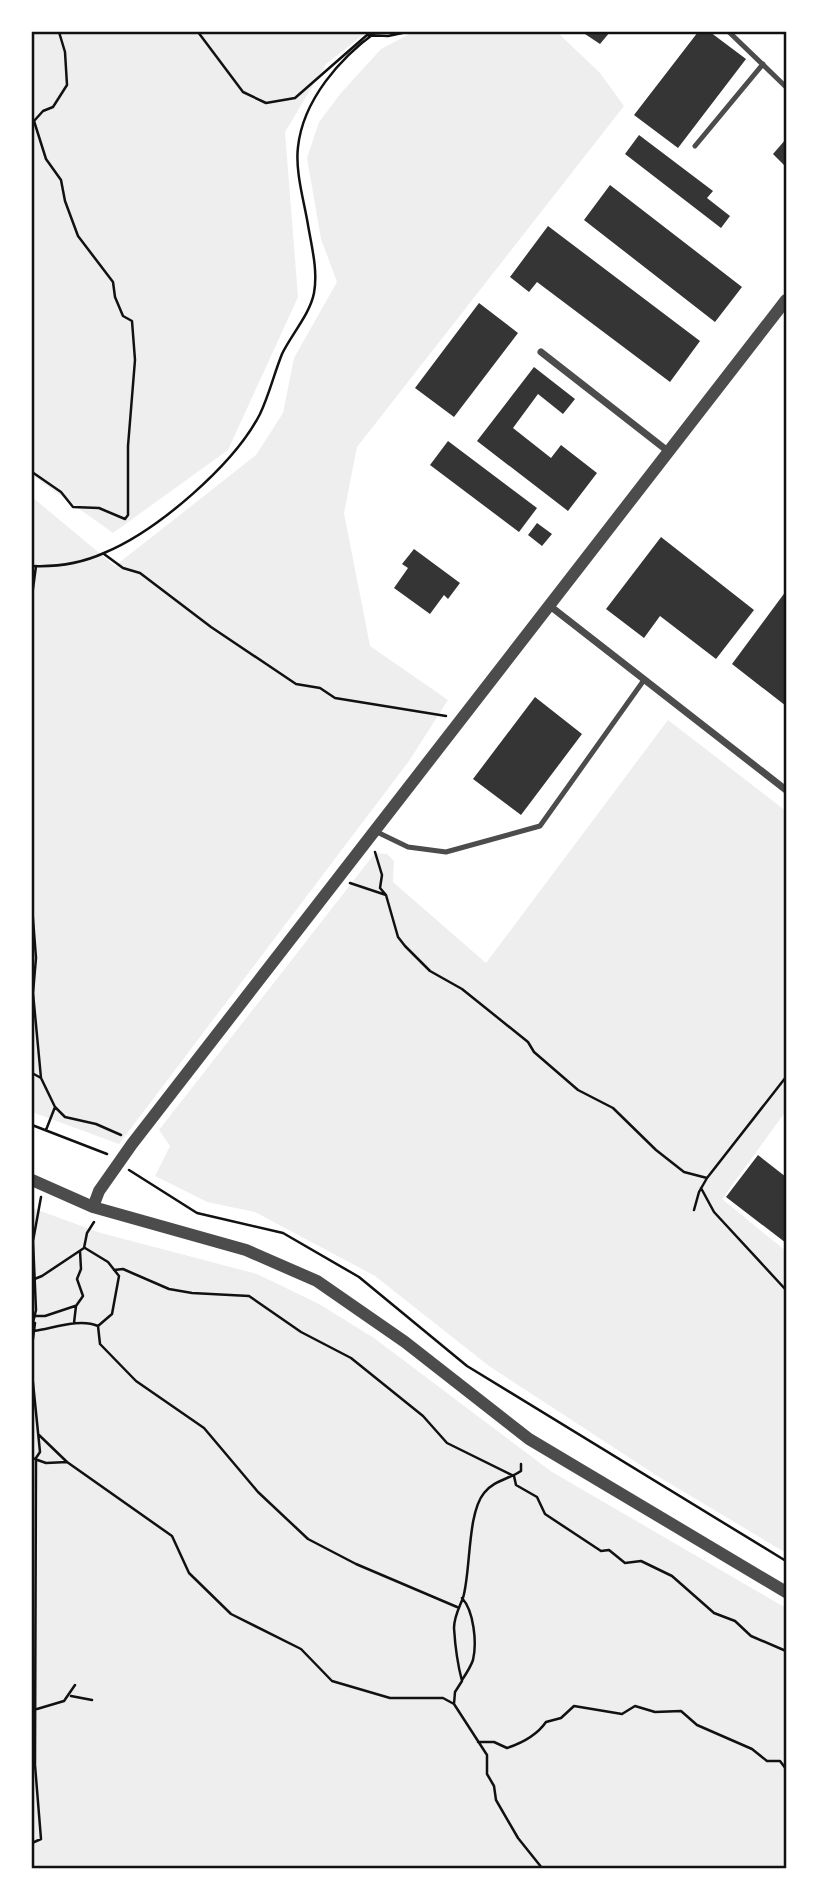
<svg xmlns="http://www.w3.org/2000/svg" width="818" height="1900" viewBox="0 0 818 1900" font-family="Poppins,sans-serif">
	<rect width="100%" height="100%" fill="#fff"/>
	<!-- green -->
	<path fill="#eee" d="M32 32H367L326 64 285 132 298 297 228 450 113 533 32 475Z
		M413 32H557L600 73 624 106 357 447 344 513 370 646 448 700 409 761 119 1144 32 1112V497L115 566 256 455 283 413 294 358 337 282 321 239 307 158 319 122 341 93 381 49Z
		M668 720 786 811V1111L722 1199 786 1251V1553L659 1477 489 1366 375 1276 255 1212 207 1202 155 1176 170 1146 159 1130 375 853 387 854 394 861 393 882 486 963Z
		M32 1208 101 1233 257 1274 319 1304 374 1338 552 1472 786 1608V1868H32Z"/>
	<!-- building -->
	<path fill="#353535" d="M582 32H610L600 44Z
		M698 32H710L746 59 678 148 634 115Z
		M639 135 713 191 707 198 730 216 721 228 625 154Z
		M786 139V167L773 154Z
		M610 185 742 287 715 322 584 220Z
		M548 226 700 341 670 382 537 282 529 292 510 277Z
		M479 303 518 333 454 417 415 388Z
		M534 367 575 399 563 414 538 394 513 428 551 458 561 445 597 473 568 511 477 441Z
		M448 441 537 508 519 532 430 465Z
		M537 523 552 534 542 546 528 535Z
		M661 537 754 610 716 659 660 616 644 638 606 609Z
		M414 549 460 583 448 599 444 595 430 614 394 588 408 568 402 564Z
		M786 591V706L732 664Z
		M535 697 582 734 521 815 473 779Z
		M758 1155 786 1177V1243L726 1197Z"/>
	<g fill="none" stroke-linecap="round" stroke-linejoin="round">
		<!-- path -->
		<path stroke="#111" stroke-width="2.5" d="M198 32 243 92 266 103 295 98 367 35 388 36 407 32
			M32 472 61 492 73 507 99 508 125 519 128 515V446L135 360 132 321 123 316 115 297 113 282 78 236 65 201 61 180 46 159 34 121 43 111 53 107 67 85 65 52 59 32
			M104 554 123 568 140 573 211 627 296 684 320 688 335 698 446 716
			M32 566C55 567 82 563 104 553 157 531 234 465 260 414 269 395 274 374 282 354 291 335 310 314 314 293 318 271 312 248 308 225 304 201 295 171 298 147 303 100 340 58 376 32
			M32 596 36 566
			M32 782V861
			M375 852 382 875 380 888 386 895 398 937 405 946 430 971 462 989 528 1042 534 1052 578 1090 613 1108 656 1150 684 1172 707 1178
			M350 883 386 895
			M32 906 36 958 33 993 41 1078 55 1107 65 1117 96 1124 121 1135
			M32 1073 41 1078
			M32 1125 107 1154
			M46 1130 55 1107
			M129 1170 197 1213 283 1233 359 1277 467 1366 786 1561
			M701 1188 714 1212 786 1290
			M694 1210 699 1192 707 1178 786 1077
			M85 1248 108 1262 119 1276 112 1314 98 1326
			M114 1270 123 1269 169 1289 192 1293 249 1296 301 1332 351 1358 423 1416 447 1443 514 1476 516 1485 537 1497 545 1514 601 1551 609 1550 625 1563 641 1561 672 1576 714 1613 735 1621 751 1636 786 1651
			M32 1280 42 1276 84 1248 87 1233 94 1222
			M36 1316H45L75 1306
			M74 1323 76 1306 83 1296 77 1279 81 1269 80 1251
			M98 1326 100 1344 136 1381 204 1428 258 1492 308 1539 356 1564 457 1607
			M32 1327 36 1310 33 1241 41 1197
			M34 1331C54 1328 80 1318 98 1326
			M32 1346 35 1323
			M32 1373 40 1452 36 1458 35 1765 41 1839 32 1843
			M39 1435 67 1462
			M32 1458 46 1463 67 1462 172 1536 189 1573 231 1614 301 1649 332 1681 390 1698H443L454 1704 487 1755V1774L494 1786 496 1800 518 1838 542 1868
			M462 1680C466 1674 471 1666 473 1660 477 1643 474 1611 462 1598
			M71 1696 92 1700
			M454 1704 455 1692 462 1681C458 1666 455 1644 454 1628 454 1617 459 1608 463 1598 471 1571 467 1514 484 1493 493 1481 509 1479 521 1471V1464
			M37 1709 64 1701 75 1685
			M478 1742H494L507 1748C522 1743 537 1735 546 1722L561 1718 574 1706 622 1714 635 1706 655 1712 681 1711 697 1725 752 1749 767 1761H780L786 1769"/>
		<!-- service -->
		<path stroke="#4c4c4c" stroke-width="5" d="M729 32 786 87
			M695 146 763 64
			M377 832 408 847 446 852 540 826 644 680"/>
		<!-- minor -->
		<path stroke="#4c4c4c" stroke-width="7" d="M541 352 669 452
			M550 606 786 790"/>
		<!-- tertiary -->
		<path stroke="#4c4c4c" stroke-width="12" d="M32 1180 93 1207 246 1250 317 1281 405 1342 529 1439 786 1592
			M93 1207 99 1191 132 1144 786 300"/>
	</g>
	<!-- border -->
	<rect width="818" height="1900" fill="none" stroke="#ffffff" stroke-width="66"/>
	<rect x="33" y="33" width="752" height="1834" fill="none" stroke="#111" stroke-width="2.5"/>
</svg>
